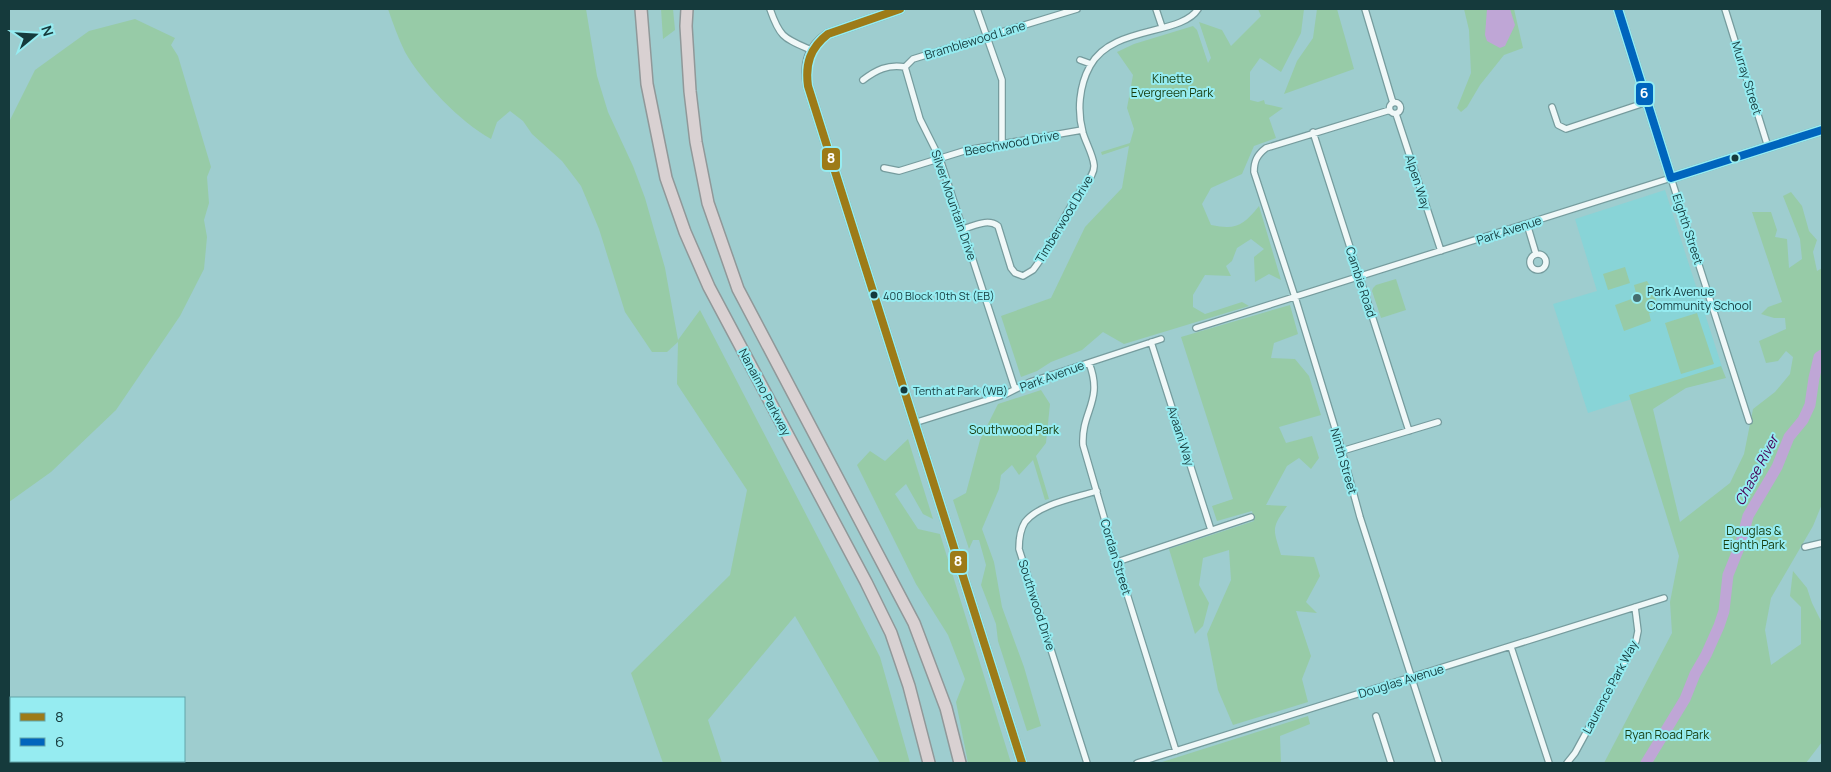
<svg xmlns="http://www.w3.org/2000/svg" width="1831" height="772" viewBox="0 0 1831 772" font-family="Manrope,sans-serif">
	<rect width="100%" height="100%" fill="#9ecdcf"/>
	<!-- built -->
	<path fill="#88d4d7" d="M1665 190 1723 370 1588 413 1553 304 1597 291 1575 219Z"/>
	<!-- green -->
	<path fill="#97cba7" d="M388 9H586L597 76 608 112 633 166 645 198 665 268 678 340 700 310 880 657 910 763H880L795 616 708 720 722 763H663L631 673 730 575 747 490 677 384 678 342 667 352H652L625 312 599 229 581 186 562 161 532 134 523 121 510 111 497 122 491 139C460 122 422 82 405 52 398 38 393 23 388 9Z
		M661 9H673L675 30 663 39Z
		M1258 9H1304L1301 33 1281 72 1260 58 1250 72V100L1258 102 1264 100 1265 104 1283 108 1269 118 1276 138 1254 146 1242 174 1211 188 1202 204 1211 225C1236 230 1243 226 1259 206L1281 280 1269 274 1255 282 1254 257 1264 249 1251 239 1237 248 1232 261 1226 266 1231 276 1205 275 1193 295V307L1205 314 1242 302 1249 306 1124 344 1103 332 1082 350 1051 362 1037 371 1021 377 1001 316 1051 298 1085 227 1122 188 1129 146 1102 155 1101 152 1130 143 1134 129 1127 108 1133 75 1117 52 1134 44 1193 26 1197 30 1208 63 1211 58 1199 22 1222 30 1231 46 1261 16Z
		M1317 9H1337L1354 69 1284 94 1297 61 1313 38Z
		M1464 9H1514L1523 48 1504 55 1480 85 1467 107 1461 112 1457 108 1471 73 1469 30Z
		M135 19 175 38 171 45 178 56 211 167 207 177 209 203 204 220 207 237 204 269 180 316 116 410 51 472 9 502V122L35 70 89 31Z
		M1791 192 1802 206 1809 231 1817 240 1813 252 1817 271 1822 268V504L1813 526 1771 598 1765 630 1771 665 1801 644V607L1790 596 1793 571 1807 588 1812 603 1822 623V742L1806 763H1604L1672 633 1670 602 1679 556 1629 395 1721 366 1726 378 1686 388 1653 409 1680 522 1730 483 1744 454 1753 409 1775 392 1790 374 1793 357 1786 351 1778 361 1766 363 1759 341 1786 329 1785 318H1774L1761 314 1768 307 1782 302 1752 212H1771L1777 230 1775 237 1787 239 1789 268 1802 259 1800 239 1783 196Z
		M1625 267 1630 283 1608 290 1603 274Z
		M1396 279 1406 310 1381 318 1372 291 1373 288 1376 285Z
		M1647 281 1654 293 1659 310 1649 313 1651 321 1624 331 1615 305 1637 297 1634 285Z
		M1290 305 1298 334 1274 343 1271 358 1295 359 1309 376 1321 415 1279 427 1286 443 1312 436 1319 458 1311 469 1299 458 1287 466 1266 505 1287 506C1271 529 1273 528 1281 555L1314 557 1320 576 1306 602 1317 613 1296 611 1311 656 1302 679 1308 702 1233 725 1218 690 1207 634 1231 580 1229 550 1203 558 1199 585 1209 603 1203 626 1195 634 1169 549 1254 521 1252 511 1217 521 1212 506 1233 499 1181 337Z
		M1697 313 1714 364 1681 374 1665 323Z
		M1041 390 1050 404 1046 443 1036 456 1049 499 1045 500 1033 460 1019 475 1012 465 1001 475 999 489 982 529 994 562 1002 607 1024 667 1041 726 1027 731 998 641 996 624 981 585 986 565 979 540H973L969 549 953 500 966 493 980 440 998 404Z
		M908 439 933 519 923 514 906 484 895 494 918 529 940 534 1011 763H968L956 702 965 679 948 635 916 584 857 465 870 451 885 461Z
		M1308 716 1310 724 1280 736 1281 763H1159Z"/>
	<!-- water -->
	<path fill="#bfa6d6" d="M1487 9H1510L1515 25 1505 46 1500 48 1487 41 1485 35Z"/>
	<g fill="none" stroke-linecap="round" stroke-linejoin="round">
		<!-- river -->
		<path stroke="#bfa6d6" stroke-width="11" d="M1646 763 1685 699 1695 674 1706 655 1719 626 1724 611 1728 575 1741 543 1748 516 1777 467 1789 437 1803 420 1810 405 1814 378 1819 357 1822 355"/>
		<!-- street casing -->
		<g stroke="#769c9e" stroke-width="8">
			<path id="street" d="M770 9C780 38 784 38 811 50
				M977 9 1002 80V144
				M1156 9 1162 27
				M1365 9 1393 103
				M1725 9 1768 147
				M1080 60 1091 64
				M905 67 913 59 1077 9
				M863 80C876 70 888 64 905 67L920 119 940 159 1015 389
				M1389.5 108a5.5 5.5 0 1 1 11 0a5.5 5.5 0 1 1-11 0Z
				M1552 107 1558 125 1566 129 1647 102
				M1390 110 1266 148C1257 155 1254 161 1254 172L1295 297 1342 451 1360 517 1439 763
				M1396 114 1441 251
				M1313 132 1409 431
				M884 168 899 171 967 150 1082 130
				M1527 224 1536 254
				M963 229C974 226 988 218 998 226L1011 268 1015 273 1023 276 1033 270C1052 246 1062 217 1080 192 1085 184 1095 175 1094 165 1093 155 1086 143 1083 133 1077 111 1079 86 1090 66 1112 25 1181 36 1198 9
				M1530 262a8 8 0 1 1 16 0a8 8 0 1 1-16 0Z
				M1196 328 1671 178 1749 421
				M1151 342 1211 530
				M1089 363C1104 401 1081 411 1083 445L1117 562 1176 751
				M914 423 1006 394 1030 382 1161 339
				M1342 451 1438 422
				M1805 547 1822 543
				M1117 562 1251 517
				M1511 647 1549 763
				M1376 716 1391 763
				M1087 763 1019 549C1019 540 1020 530 1025 522 1039 504 1075 498 1097 491
				M1137 763 1664 598
				M1567 763 1575 753 1636 641 1638 631 1635 607"/>
		</g>
		<!-- secondary casing -->
		<g stroke="#769c9e" stroke-width="11">
			<path id="secondary" d="M900 9 828 34C809 47 804 63 808 86L1022 763
				M1618 9 1671 178 1822 130"/>
		</g>
		<!-- highway casing -->
		<g stroke="#909899" stroke-width="14">
			<path id="highway" d="M641 9 647 84 666 178 685 232 709 287 866 582 891 633 909 686 929 763
				M687 9 686 26 690 91 696 142 708 203 738 289 914 623 946 708 960 763"/>
		</g>
		<!-- street -->
		<use href="#street" stroke="#f0f8f8" stroke-width="5.5"/>
		<!-- secondary -->
		<use href="#secondary" stroke="#f0f8f8" stroke-width="9"/>
		<!-- highway -->
		<use href="#highway" stroke="#d9d1d2" stroke-width="11"/>
		<!-- bus-1 casing -->
		<g stroke="#96ecf1" stroke-width="11">
			<path id="bus-1" d="M900 9 828 34C810 48 805 64 808 86L1022 763"/>
		</g>
		<!-- bus-2 casing -->
		<g stroke="#96ecf1" stroke-width="11">
			<path id="bus-2" d="M1618 9 1671 178
				M1671 178 1822 130"/>
		</g>
		<!-- bus-1 -->
		<use href="#bus-1" stroke="#9d7b18" stroke-width="8"/>
		<!-- bus-2 -->
		<use href="#bus-2" stroke="#0065bd" stroke-width="8"/>
	</g>
	<!-- markers -->
	<g fill="#153a3c" stroke="#96ecf1" stroke-width="2">
		<circle cx="1735" cy="158" r="4.5"/>
		<circle cx="874" cy="295" r="4.5"/>
		<circle cx="904" cy="390" r="4.5"/>
	</g>
	<circle fill="#456d6f" stroke="#96ecf1" stroke-width="2" cx="1637" cy="298" r="5"/>
	<g text-anchor="middle" dominant-baseline="central" stroke-width="4" stroke-linejoin="round" paint-order="stroke">
		<!-- bus labels -->
		<g font-size="11" fill="#153a3c" stroke="#96ecf1" text-anchor="start">
			<text x="883" y="295">400 Block 10th St (EB)</text>
			<text x="913" y="390">Tenth at Park (WB)</text>
		</g>
		<!-- street labels -->
		<g font-size="12" fill="#153a3c" stroke="#96ecf1">
			<text transform="translate(975 40) rotate(-17)">Bramblewood Lane</text>
			<text transform="translate(1747 78) rotate(73)">Murray Street</text>
			<text transform="translate(1012 143) rotate(-10)">Beechwood Drive</text>
			<text transform="translate(1418 182) rotate(72)">Alpen Way</text>
			<text transform="translate(954 205) rotate(71)">Silver Mountain Drive</text>
			<text transform="translate(1064 219) rotate(-59)">Timberwood Drive</text>
			<text transform="translate(1688 229) rotate(72)">Eighth Street</text>
			<text transform="translate(1509 230) rotate(-18)">Park Avenue</text>
			<text transform="translate(1361 282) rotate(72)">Cambie Road</text>
			<text transform="translate(1052 376) rotate(-20)">Park Avenue</text>
			<text transform="translate(765 392) rotate(62)">Nanaimo Parkway</text>
			<text transform="translate(1181 436) rotate(72)">Avaani Way</text>
			<text transform="translate(1344 461) rotate(74)">Ninth Street</text>
			<text transform="translate(1116 557) rotate(73)">Cordan Street</text>
			<text transform="translate(1037 605) rotate(72)">Southwood Drive</text>
			<text transform="translate(1401 681) rotate(-17)">Douglas Avenue</text>
			<text transform="translate(1610 687) rotate(-62)">Laurence Park Way</text>
		</g>
		<!-- park labels -->
		<g font-size="12" fill="#163c0e" stroke="#96ecf1">
			<text x="1172" y="78">Kinette<tspan x="1172" dy="14">Evergreen Park</tspan></text>
			<text x="1014" y="429">Southwood Park</text>
			<text x="1754" y="530">Douglas &amp;<tspan x="1754" dy="14">Eighth Park</tspan></text>
			<text x="1667" y="734">Ryan Road Park</text>
		</g>
		<!-- poi labels -->
		<g font-size="12" fill="#153a3c" stroke="#96ecf1" text-anchor="start">
			<text x="1647" y="291">Park Avenue<tspan x="1647" dy="14">Community School</tspan></text>
		</g>
		<!-- water labels -->
		<g font-size="14" font-style="italic" fill="#480055" stroke="#96ecf1">
			<text transform="translate(1756 470) rotate(-62)">Chase River</text>
		</g>
	</g>
	<g stroke="#96ecf1" stroke-width="2">
		<rect x="1635" y="82" width="19" height="24" rx="5" fill="#0065bd"/>
		<rect x="821" y="147" width="20" height="24" rx="5" fill="#9d7b18"/>
		<rect x="949" y="550" width="19" height="24" rx="5" fill="#9d7b18"/>
	</g>
	<g font-size="14" text-anchor="middle" font-weight="bold" fill="#fff">
		<text x="1644" y="98">6</text>
		<text x="831" y="163">8</text>
		<text x="958" y="566">8</text>
	</g>
	<!-- border -->
	<rect width="1831" height="772" fill="none" stroke="#153a3c" stroke-width="20"/>
	<!-- legend -->
	<rect x="10" y="697" width="175" height="65" fill="#96ecf1" stroke="#62a5a9"/>
	<rect x="20" y="713" width="25" height="8" fill="#9d7b18" stroke="#62a5a9"/>
	<text x="55" y="722" font-size="15" fill="#153a3c">8</text>
	<rect x="20" y="738" width="25" height="8" fill="#0065bd" stroke="#62a5a9"/>
	<text x="55" y="747" font-size="15" fill="#153a3c">6</text>
	<!-- north arrow -->
	<g transform="translate(35 35) rotate(72)" stroke="#96ecf1" stroke-width="4" paint-order="stroke">
	<path d="M0-4L9 19L0 12L-9 19Z" fill="#153a3c"/>
	<text y="-8" font-size="14" font-weight="bold" text-anchor="middle" fill="#153a3c">N</text>
	</g>
</svg>
